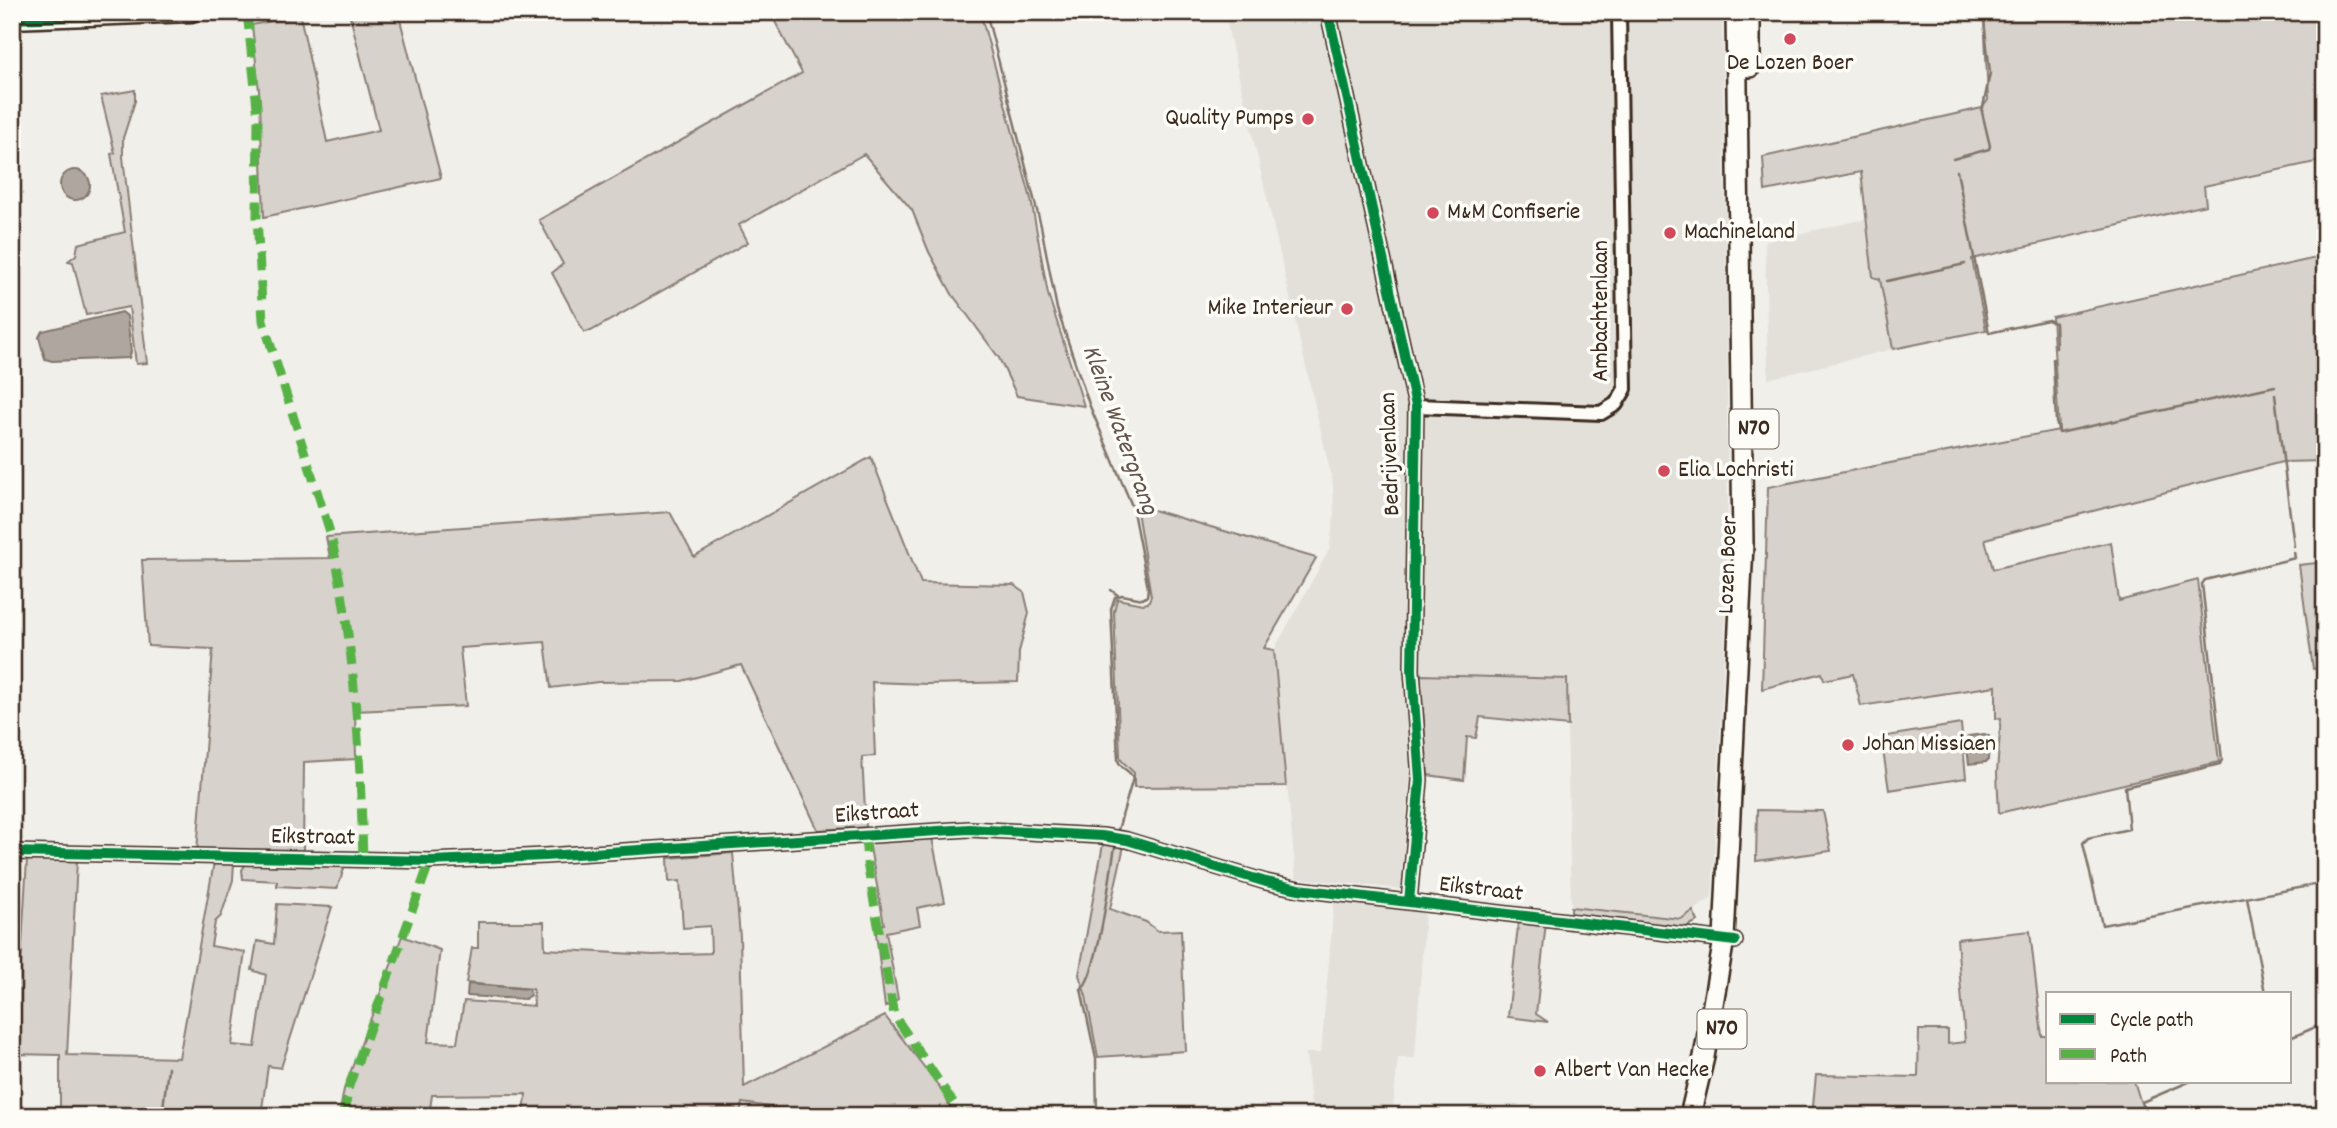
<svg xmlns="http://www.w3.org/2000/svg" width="2337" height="1128" viewBox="0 0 2337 1128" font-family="Dekko,sans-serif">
	<rect width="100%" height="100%" fill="#f1efea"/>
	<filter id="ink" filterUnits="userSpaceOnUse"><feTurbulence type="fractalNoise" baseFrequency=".0143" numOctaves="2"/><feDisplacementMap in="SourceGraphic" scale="14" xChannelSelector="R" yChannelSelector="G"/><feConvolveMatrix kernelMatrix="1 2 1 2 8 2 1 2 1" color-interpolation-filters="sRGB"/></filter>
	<g filter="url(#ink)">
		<!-- built -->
		<path fill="#e3e0da" d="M1224 12H1722L1727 311 1728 573 1712 898 1681 919 1571 907 1566 679 1403 675 1410 774 1401 889 1296 878 1274 650 1329 550 1334 516 1333 484Z
			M1866 219 1873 277 1880 279 1893 349 1768 379 1765 241Z
			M1334 902 1425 912 1415 1058H1398L1392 1116H1312L1306 1053H1321Z"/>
		<!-- green -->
		<path fill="#d7d2cc" stroke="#897e75" stroke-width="2" d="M349 12H398L441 178 264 217 260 100 252 25 300 15 327 142 379 130Z
			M770 12H980L1031 199 1048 294 1084 406 1017 396 999 358 952 294 929 252 912 210 864 154 739 225 748 242 591 331 584 332 552 273 563 264 539 220 802 73Z
			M1984 12H2325V160L2204 186 2206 205 1972 259 1986 330 1893 349 1880 279 1873 277 1861 172 1765 191 1763 157 1982 108 1988 100Z
			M135 90V101L123 138V157L147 363 136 364 129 307 86 315 73 262 68 261 76 255 78 244 125 232 111 154 115 153 101 96Z
			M2325 256V461L2282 462 1985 539 1993 569 2111 542 2119 601 2198 580 2219 762 1999 813 1997 773 2001 718 1996 719V686L1861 706 1853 674 1824 680 1822 673 1762 689 1768 487 2059 430 2052 317Z
			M871 457 921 583 1014 585 1024 592 1029 613 1019 652 1018 682 927 684 872 682 875 756 862 757 866 827 818 830 741 665 682 681 598 682 551 688 545 642 460 648 466 706 355 711 356 759 304 762 303 854 197 851 213 649 148 646 142 560 330 558 326 537 670 512 694 557Z
			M1136 505 1316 558 1264 648 1274 650 1286 786 1134 787V773L1121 760 1120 756 1114 611 1117 599 1143 604 1148 603 1151 596Z
			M2325 562V666L2313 669 2299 565Z
			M1420 675 1567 679 1568 726 1480 717 1476 738 1467 737 1464 780 1428 775Z
			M1961 724 1966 778 1889 790 1881 737Z
			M1757 810 1823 811 1831 851 1756 861Z
			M932 838 945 902 917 908 920 925 886 932 898 999 885 1007 875 925 884 924 869 842Z
			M1103 844 1124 846 1110 909 1146 922 1158 931 1181 930 1186 1051 1098 1057 1086 996 1079 975Z
			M733 853 740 937 744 1087 885 1016 944 1093 953 1116H834L742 1103 740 1116H524L526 1094 432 1095 429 1116H339L344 1089 402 936 440 950 428 1042 457 1043 464 1001 534 1006 533 989 466 983 472 948H478V922H544L545 949 653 955 711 953 710 926 683 928 680 881 669 882 668 858Z
			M27 859 77 860 67 1055 179 1058 214 862H234L233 880 221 916 215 922 211 946 245 952 232 1045 255 1047 266 975 252 970 257 941 274 944 277 904 332 907 281 1068 268 1066 261 1116H60V1055L12 1054V961H21Z
			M247 862 345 866 337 889 277 886V881L243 879 242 870Z
			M1571 907 1681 919 1693 911 1698 921 1682 929 1571 914Z
			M1525 920 1546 922 1536 1014 1548 1022 1508 1017 1518 926 1519 923Z
			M2030 931 2042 1036H2048V1081H2134L2145 1116H1812L1816 1075 1918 1077 1919 1030H1948V1044L1965 1042 1957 939Z"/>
		<!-- water -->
		<path fill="#aea69f" stroke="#80746b" stroke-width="2" d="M60 185a15 15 0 1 1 30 0a15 15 0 1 1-30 0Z
			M122 312 127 316 131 352 129 358 52 361 45 359 39 337 42 331Z
			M1984 734 1989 736 1988 760 1986 762 1969 764 1966 739 1969 736Z
			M468 984 529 989 530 995 525 999 467 996Z"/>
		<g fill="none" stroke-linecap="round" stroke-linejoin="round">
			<!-- stream -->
			<path stroke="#80746b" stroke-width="2.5" d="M986 12 1041 226 1057 309 1089 404 1132 506 1148 588 1147 596 1143 599 1122 595 1115 597 1111 609 1118 760C1120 769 1130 770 1133 778L1118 830
				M1953 159 1989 149 1990 146 1982 112 1990 73 1983 12
				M1957 171 1989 333 2048 320 2055 323 2056 347
				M1887 281 1965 264
				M2053 359 2056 422 2059 433 2275 386
				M2275 395 2294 546
				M2294 552 2295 558 2205 580 2202 584 2222 760 2220 764 2125 787 2129 829 2088 838 2083 843 2102 925 2325 883
				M1111 590 1119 596
				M2247 898 2265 993
				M2290 1038 2325 1023
				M162 1116 168 1068
				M1097 1116 1096 1059 1081 989C1098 977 1110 872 1115 847
				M2145 1116 2142 1102 2191 1081"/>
			<!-- minor casing -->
			<g stroke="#3b2a1e" stroke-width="18">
				<path id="minor" d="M1328 12 1416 406 1412 670 1420 780 1409 902
					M1416 406 1601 413 1616 404 1625 389 1619 12
					M12 852 430 861 545 856 969 829 1102 836 1127 840 1266 882 1299 889 1735 941"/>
			</g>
			<!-- secondary casing -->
			<g stroke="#3b2a1e" stroke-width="23">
				<path id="secondary" d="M12 19 191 12"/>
			</g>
			<!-- primary casing -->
			<g stroke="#3b2a1e" stroke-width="24">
				<path id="primary" d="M1750 12V67
					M1690 1116 1704 1057 1724 939 1743 544 1736 12"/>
			</g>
			<!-- minor -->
			<use href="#minor" stroke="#fdfcf7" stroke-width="12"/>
			<!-- secondary -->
			<use href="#secondary" stroke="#fdfcf7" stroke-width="18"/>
			<!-- primary -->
			<use href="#primary" stroke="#fdfcf7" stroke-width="19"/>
			<!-- quiet -->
			<path stroke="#57b245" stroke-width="9" stroke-dasharray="18 9" stroke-linecap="butt" d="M247 12 258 117 257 217 263 321 330 532C355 643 360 747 363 860
				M865 835 867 863 894 1015 959 1111 960 1116
				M344 1116 349 1086 430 861"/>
			<!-- cycleway casing -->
			<g stroke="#fdfcf7" stroke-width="15">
				<path id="cycleway" d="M1328 12 1416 406 1412 670 1420 780 1409 902
					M12 19 191 12
					M12 852 430 861 545 856 969 829 1102 836 1127 840 1266 882 1299 889 1735 941"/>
			</g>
			<!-- cycleway -->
			<use href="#cycleway" stroke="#00873e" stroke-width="10"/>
		</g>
	</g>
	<!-- markers -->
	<g fill="#d1495b" stroke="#fdfcf7" stroke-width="2.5">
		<circle cx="1790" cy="39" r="7"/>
		<circle cx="1308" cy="119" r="7"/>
		<circle cx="1433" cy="213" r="7"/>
		<circle cx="1670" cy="233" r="7"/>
		<circle cx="1347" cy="309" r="7"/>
		<circle cx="1664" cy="471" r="7"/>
		<circle cx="1848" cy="745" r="7"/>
		<circle cx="1540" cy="1071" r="7"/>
	</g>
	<g text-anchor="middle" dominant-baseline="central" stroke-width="7" stroke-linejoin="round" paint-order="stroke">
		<!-- shield labels -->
		<g fill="#fdfcf7" stroke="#75695f" stroke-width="2">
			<rect x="1729.5" y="409.5" width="49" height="39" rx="5"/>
			<rect x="1697.5" y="1009.5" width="49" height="39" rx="5"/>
		</g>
		<g font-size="23" font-weight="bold" fill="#3b2a1e">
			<text x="1754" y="429">N70</text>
			<text x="1722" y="1029">N70</text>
		</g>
		<!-- poi labels -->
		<g font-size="24" fill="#3b2a1e" stroke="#fdfcf7" text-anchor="start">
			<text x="1790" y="64" text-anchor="middle">De Lozen Boer</text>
			<text x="1294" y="119" text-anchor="end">Quality Pumps</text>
			<text x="1447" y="213">M&amp;M Confiserie</text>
			<text x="1684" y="233">Machineland</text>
			<text x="1333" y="309" text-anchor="end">Mike Interieur</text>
			<text x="1678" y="471">Elia Lochristi</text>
			<text x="1862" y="745">Johan Missiaen</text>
			<text x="1554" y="1071">Albert Van Hecke</text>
		</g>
		<!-- street labels -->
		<g font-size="24" fill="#3b2a1e" stroke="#fdfcf7">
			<text transform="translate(1602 311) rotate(-90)">Ambachtenlaan</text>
			<text transform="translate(1391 454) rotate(-92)">Bedrijvenlaan</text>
			<text transform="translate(1729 565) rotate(-88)">Lozen Boer</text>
			<text transform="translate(877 814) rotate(-4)">Eikstraat</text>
			<text transform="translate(313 838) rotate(1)">Eikstraat</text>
			<text transform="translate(1481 890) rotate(7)">Eikstraat</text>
		</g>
		<!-- water labels -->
		<g font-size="26" font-style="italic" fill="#63554b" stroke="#fdfcf7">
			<text transform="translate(1119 430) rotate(70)">Kleine Watergrang</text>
		</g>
	</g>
	<!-- margin -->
	<rect width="2337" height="1128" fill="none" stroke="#fdfcf7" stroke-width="42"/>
	<rect x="21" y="21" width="2295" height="1086" fill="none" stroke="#3b2a1e" stroke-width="2.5" filter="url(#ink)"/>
	<!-- legend -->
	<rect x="2046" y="992" width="245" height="91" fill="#fdfcf7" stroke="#afa8a0" stroke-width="2"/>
	<rect x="2060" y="1014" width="35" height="10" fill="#00873e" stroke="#afa8a0" stroke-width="2"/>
	<text x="2110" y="1026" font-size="21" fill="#3b2a1e">Cycle path</text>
	<rect x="2060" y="1049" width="35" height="10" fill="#57b245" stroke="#afa8a0" stroke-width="2"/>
	<text x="2110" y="1062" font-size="21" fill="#3b2a1e">Path</text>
</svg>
